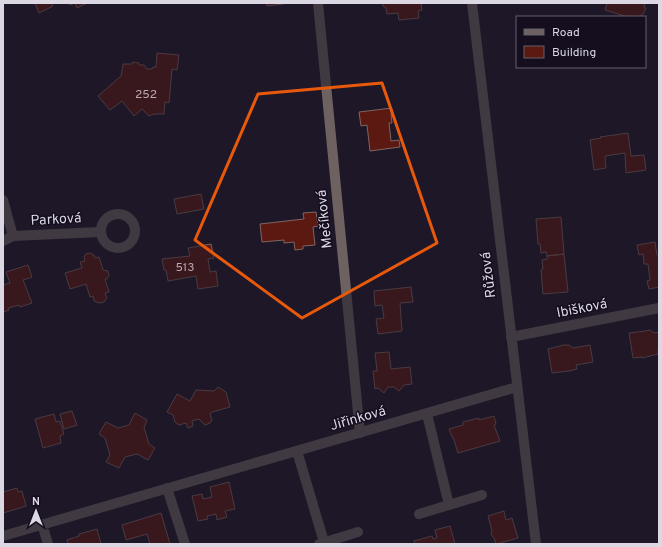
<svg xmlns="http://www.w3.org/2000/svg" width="662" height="547" viewBox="0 0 662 547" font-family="Overpass,sans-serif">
	<rect width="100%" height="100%" fill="#1e1728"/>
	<!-- building -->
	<path fill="#5c1911" stroke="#7f6560" d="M35 3H51L53 6 39 13Z
		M69 3H87L77 8 75 3 70 5Z
		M267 3H283L284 4 267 6Z
		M383 3H421L422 10 418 11 419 18 399 20 398 13 387 14 386 8 383 6Z
		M607 3H645L644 7 646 8 643 14 639 17H628L605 10Z
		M157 53 179 55 177 70 172 69 169 103 165 102 164 114H154L149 116 142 109 134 116 122 101 110 110 98 96 121 76 123 64H132L133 62 139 63V65H144L147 69H152L153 67H156Z
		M392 108 393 114H391L392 123H389L391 141 399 140 400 147 370 151 367 125 361 126 359 112Z
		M628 133 631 156 644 155 646 170 626 173 625 153 605 156 606 168 594 170 590 140 601 138 600 137Z
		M201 194 204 209 177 214 174 199Z
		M316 212 318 226 313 227 315 245 303 246V249L295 250 294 242 284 243V240L262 242 260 224 304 219 303 213Z
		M561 217 564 254 547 256 546 252 541 253 540 244H538L536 219Z
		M655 242 657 255 659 254V287L649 289 647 281 650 280 648 264H644L643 254 639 255 637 245Z
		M211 244 214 258 208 259 210 272 216 271 218 286 198 289 196 276 168 281 166 270H164L162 259 190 256 188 248Z
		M90 253 94 255 95 258 99 257 103 270 108 271 109 275 107 279H105L109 292 105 293 107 298 104 302 99 303 94 301 93 296 90 297 86 284 70 289 65 273 82 268 80 262 85 261 84 257 86 254Z
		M564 254 568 292 543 294 541 270 543 269 542 260 547 259V256Z
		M28 265 32 277 23 280 32 303 20 307 19 305 8 308 9 310 3 312V285L10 283 6 272Z
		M411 287 413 302 400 303 402 331 378 334 376 319 384 318 382 305 375 306 374 291Z
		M645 331 650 330 654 333 659 332 658 354 642 358V357L633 358 629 333Z
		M564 345H569L573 348 590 345 593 362 576 365 577 369 569 371 552 373 548 349Z
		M389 352 391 369 410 367 412 384 404 385 399 391 394 387H388L384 393 378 388 375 389 373 371H377L375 353Z
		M218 387 226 392 230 407 212 412 210 414 212 420 210 423 205 425 199 419 192 421 193 426 188 428 186 423 179 425 175 422 173 415 167 412 177 394 190 401 196 390 214 391Z
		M72 411 77 425 64 429 60 414Z
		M135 413 147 420 144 427 149 444 155 448 148 460 137 454 125 457 119 468 106 462 110 455 105 438 99 434 106 422 118 428 129 425Z
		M54 414 56 422 60 421 64 434 60 436 61 443 43 448 35 419Z
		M494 416 496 424 494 425 500 441 458 453 453 437H452L449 429 463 425V422L479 418V420Z
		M229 482 235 509 225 511 227 517 217 520 216 514 207 516 208 519 198 521 192 496 202 494 203 499 212 497 210 487Z
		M17 488 18 492 22 491 26 506 3 513V492Z
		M504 511 506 520 512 518 518 538 496 544 494 538 492 536 491 534 492 531 488 516Z
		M161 513 170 544H150L147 534 126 540 122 525Z
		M450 526 455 544H415L414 541 432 536 433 539 437 538 435 530Z
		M97 529 101 544H68L67 540 79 536V534Z"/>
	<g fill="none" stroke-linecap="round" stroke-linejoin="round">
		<!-- minor -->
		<path stroke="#6d6260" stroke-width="10" d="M318 3 360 433
			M472 3 536 544
			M3 200 13 236
			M101 231a17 17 0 1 1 34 0a17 17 0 1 1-34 0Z
			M3 241 13 236 100 232
			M511 337 659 308
			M427 414 449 505
			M297 451 324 542
			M167 488 185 544
			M419 514 482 495
			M42 524 48 544
			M3 536 517 387
			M319 544 358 532"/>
	</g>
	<!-- marked area -->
	<path d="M0 0H662V547H0ZM382 83 437 243 302 318 195 240 258 94Z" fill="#1e1728" fill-opacity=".55" fill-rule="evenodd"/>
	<path fill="none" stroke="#e8590c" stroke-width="3" stroke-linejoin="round" d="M382 83 437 243 302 318 195 240 258 94Z"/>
	<g text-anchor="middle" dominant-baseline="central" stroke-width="3" stroke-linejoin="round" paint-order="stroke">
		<!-- number labels -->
		<g font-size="12" fill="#bba8ae">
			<text x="146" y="95">252</text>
			<text x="185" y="268">513</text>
		</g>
		<!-- street labels -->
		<g font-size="14" fill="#dbd7e3" stroke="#150e1f">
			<text transform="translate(325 219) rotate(-96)">Mečíková</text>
			<text transform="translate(56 220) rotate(-3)">Parková</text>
			<text transform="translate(489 275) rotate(-97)">Růžová</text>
			<text transform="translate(582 309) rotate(-11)">Ibišková</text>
			<text transform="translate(358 419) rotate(-16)">Jiřinková</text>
		</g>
	</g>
	<!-- border -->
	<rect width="662" height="547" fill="none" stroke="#dbd7e3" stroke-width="8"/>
	<!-- legend -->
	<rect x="516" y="16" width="130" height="52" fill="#150e1f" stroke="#645e6d"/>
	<rect x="524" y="29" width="20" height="6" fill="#6d6260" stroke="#645e6d"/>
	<text x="552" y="36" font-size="12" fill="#dbd7e3">Road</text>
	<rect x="524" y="46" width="20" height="12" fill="#5c1911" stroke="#645e6d"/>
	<text x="552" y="56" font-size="12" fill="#dbd7e3">Building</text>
	<!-- north arrow -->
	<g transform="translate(36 511)" stroke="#150e1f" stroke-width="3" paint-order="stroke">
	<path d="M0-3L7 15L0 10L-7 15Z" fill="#dbd7e3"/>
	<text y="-6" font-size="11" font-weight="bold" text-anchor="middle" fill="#dbd7e3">N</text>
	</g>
</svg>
